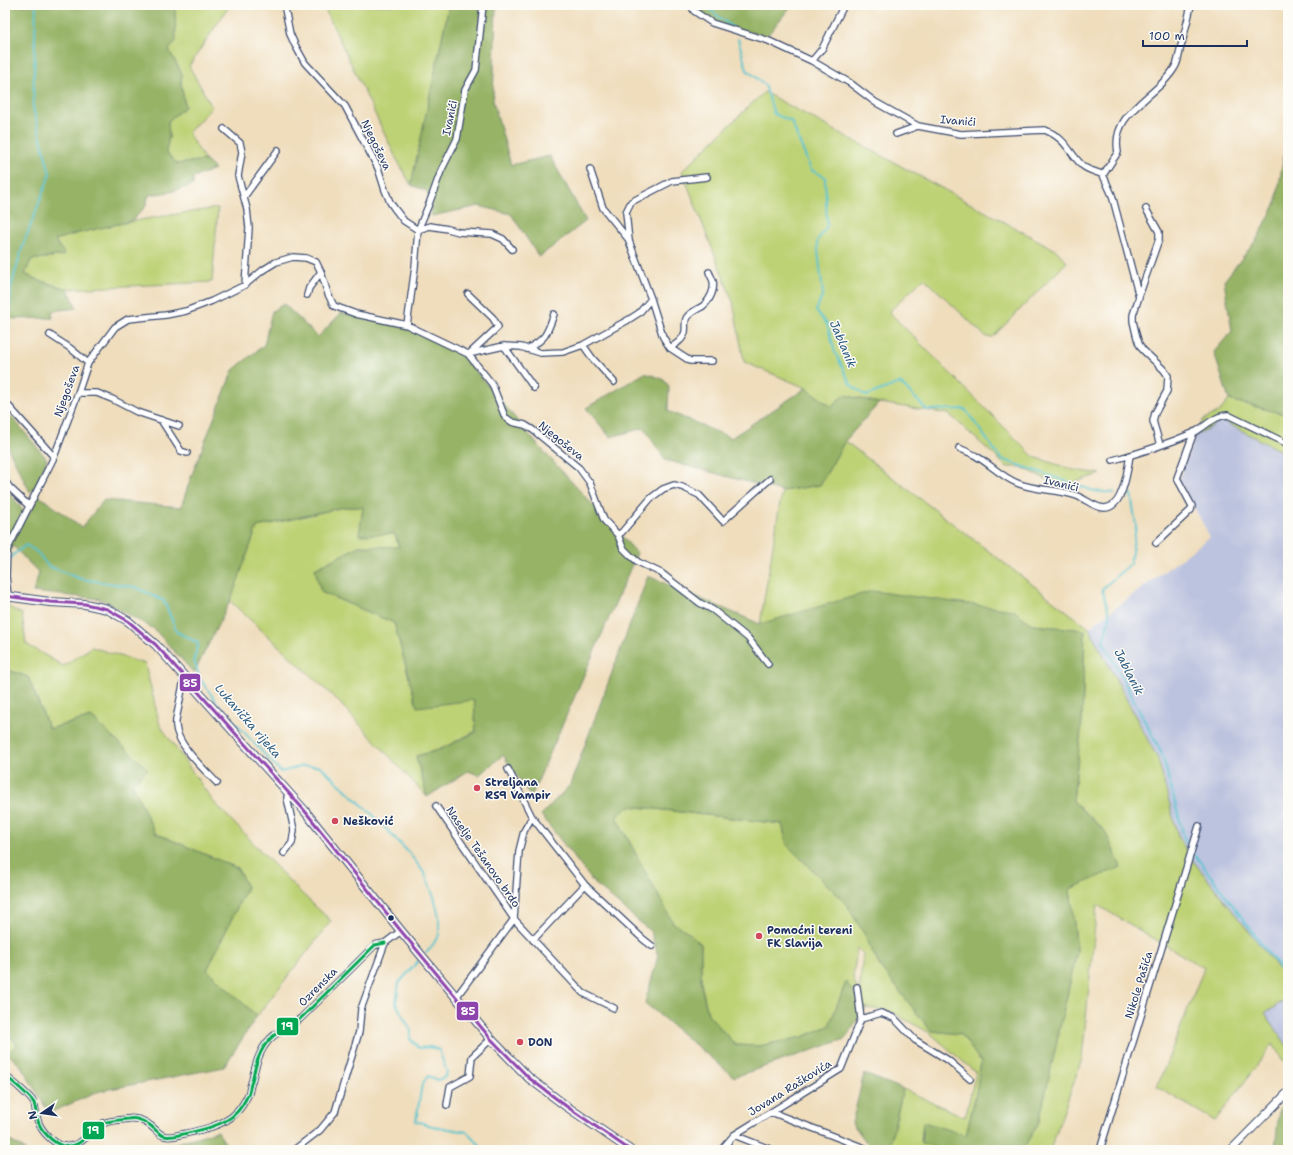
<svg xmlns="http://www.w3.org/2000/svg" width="1293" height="1155" viewBox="0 0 1293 1155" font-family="'Shantell Sans',sans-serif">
	<rect width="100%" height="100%" fill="#fdfcf7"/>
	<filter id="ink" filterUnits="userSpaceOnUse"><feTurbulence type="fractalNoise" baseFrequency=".025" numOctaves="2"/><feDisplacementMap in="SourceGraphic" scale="8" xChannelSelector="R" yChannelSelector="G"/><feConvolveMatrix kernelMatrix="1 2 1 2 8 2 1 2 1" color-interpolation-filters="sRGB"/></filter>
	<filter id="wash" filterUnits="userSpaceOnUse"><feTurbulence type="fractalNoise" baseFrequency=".012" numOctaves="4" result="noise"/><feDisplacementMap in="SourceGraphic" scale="16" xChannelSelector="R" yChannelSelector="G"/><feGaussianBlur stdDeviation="0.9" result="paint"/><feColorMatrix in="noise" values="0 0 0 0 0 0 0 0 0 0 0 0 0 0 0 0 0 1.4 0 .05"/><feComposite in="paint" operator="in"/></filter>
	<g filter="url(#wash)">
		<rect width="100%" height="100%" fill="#efddbc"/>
		<!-- industrial -->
		<path fill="#bcc3de" d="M1220 422H1225L1288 455V981L1191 858 1178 836 1158 759 1089 628 1210 537 1179 479 1196 435Z
			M1288 997V1047L1265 1014Z"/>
		<!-- green -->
		<path fill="#bdd175" stroke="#6c806a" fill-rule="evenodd" d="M171 5H230L189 66 212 107 188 133 205 160 177 164 166 152 169 137 168 121 185 107 181 83 182 74 169 50 175 6Z
			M323 5H449L411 185 396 158Z
			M764 92 1056 250 1067 262 993 337H986L924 278 889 312 1034 457 1074 470 1101 474 1061 486 1021 467H1007L949 414 879 403 843 395 832 407 806 388 744 362 733 302 682 171Z
			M218 208 212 282 68 289 40 281 25 274 31 260 64 255 55 240C108 223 164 216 218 208Z
			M1229 400 1288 415V455L1225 422H1220L1196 435 1203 420 1220 411Z
			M845 441 1089 628 1158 759 1178 836 1191 858 1288 981V997L1265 1014 1288 1047V1069L1273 1044 1215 1121 1157 1087 1204 968 1097 905 1082 1059 1050 1150H1002L1004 1145 1023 1149 1039 1122 1077 951 1070 889 1105 831 1073 801 1082 721 1085 630 1033 625 1013 610 760 624 782 491 820 485Z
			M344 507H363L395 534 399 548 359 546 315 569 321 592 394 623 417 706 474 699 476 731 439 750 416 756 427 797 335 698 230 601 257 527Z
			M5 605 22 614 26 644 63 666 92 647 145 664 160 725 212 800 298 890 331 921 257 1016 207 970 247 887 237 868 155 833 132 784 147 769 91 717 49 729 28 677 5 669Z
			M629 806 782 824 787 845 845 902 865 935 879 965 931 1031 961 1034 981 1062 976 1093 966 1136 923 1122 921 1143 943 1150H880L890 1143 903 1089 965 1117 976 1073 930 1033 889 1011 866 1008 846 983 829 1026 803 1037 759 1046 735 1045 708 1014 701 983V944L688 932 673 923 616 817ZM857 948 863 954 859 993 853 978Z
			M5 1029 17 1045 7 1053 5 1051Z"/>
		<!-- forest -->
		<path fill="#96b366" stroke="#587162" d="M5 5H171L175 6 176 41 169 50 182 74 181 83 185 107 168 121 169 137 166 152 177 164 205 160 215 169 193 178V185L170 192 149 195 145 207 132 221 74 234 55 240 65 255 31 260 25 274 40 281 68 289 77 308 52 311 53 318 13 319 5 311Z
			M449 5H500L496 9 493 101 511 165 550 156 586 221 539 257 511 214 479 206 432 216 427 191 411 185Z
			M692 5H792L767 36 726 27 704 18Z
			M1288 130V415L1229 400 1214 352 1232 331 1224 281 1257 239 1276 203Z
			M284 304 318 337 341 313 406 328 434 340 462 355 537 444 637 553 531 797 503 755 479 775 468 771 427 797 416 756 439 750 476 732 474 700 417 707 394 623 321 592 315 569 359 546 399 547 395 534 359 535 363 507H344L257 527 232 597 194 673 154 629 100 599 33 592 39 573 13 546 5 565V486L27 517 39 496 82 527 104 500 181 507 191 477 233 370 264 345 272 311Z
			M645 373 663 379 669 386 668 411 731 438 806 388 832 407 843 395 879 403 845 441 820 485 782 491 665 460 644 428 610 437 586 408Z
			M5 409 47 459 36 487 30 492 5 442Z
			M648 576 760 624 872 591 1013 610 1033 625 1085 630 1082 721 1073 801 1105 831 1121 867 1070 889 1077 951 1039 1122 1023 1149 1004 1145 1002 1150H943L921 1143 923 1122 966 1135 976 1093 981 1062 961 1034 931 1031 879 965 865 935 845 902 787 845 782 824 630 806 616 817 673 923 688 932 701 944V985L708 1014 735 1045 759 1046 803 1037 829 1026 846 982 866 1008 845 1039 734 1077 645 1003 658 956 651 932 594 883 541 815 570 785Z
			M5 669 28 677 49 729 91 717 148 769 132 784 155 833 237 868 247 887 207 970 257 1016 224 1067 100 1091 49 1113 21 1066 7 1053 17 1045 5 1029Z
			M864 1074 903 1089 890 1144 880 1150H872L852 1123Z
			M1288 1098V1150H1275L1279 1109Z
			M217 1131 230 1150H155L156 1149Z
			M5 1138 26 1150H5Z"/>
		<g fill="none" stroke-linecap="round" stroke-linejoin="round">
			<!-- stream -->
			<path stroke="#56c3ce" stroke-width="2" d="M704 5 733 28
				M738 39 747 70 765 85 774 114 791 121 811 170 825 177 827 226 817 241 823 294 816 311 827 324 835 352 851 385 866 396 900 383 927 410 965 409 1001 459 1094 491 1115 493
				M5 327 9 325 11 287 23 245 50 174 33 108 36 5
				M1126 494H1131L1136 526 1130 564 1102 589 1110 617 1103 641 1162 754 1185 841 1188 844
				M8 561 13 555 26 545 37 552 48 566 81 579 135 587 164 601 177 632 198 643 194 660 200 679 218 704 281 772 303 766H320L372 814 410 854 425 874 434 897 439 917V935L430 949 426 953
				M1195 855 1288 979
				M418 961 399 983 396 1003 411 1031 410 1039 419 1048 430 1047 439 1050 447 1072 445 1077 437 1080 428 1076 422 1084 416 1121 432 1126 467 1132 479 1144 482 1150"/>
		</g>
	</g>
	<g filter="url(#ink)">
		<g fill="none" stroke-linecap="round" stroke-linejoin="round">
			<!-- minor casing -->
			<g stroke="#3b496c" stroke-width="8">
				<path id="minor" d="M286 5 285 9 290 34 295 45 305 63 345 106 378 168 385 190 390 202 394 208 404 221 418 230 415 267 407 325
					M691 5 694 11 712 23 769 41 812 61 850 83 875 102 918 126 961 134 1045 130C1067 139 1068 152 1083 166 1089 171 1096 171 1103 175L1112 195 1139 297 1133 315V321L1136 334 1139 344 1143 350 1164 370 1168 376 1167 391 1155 413 1153 421 1160 445
					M812 61 822 49 844 5
					M224 129 240 143 242 152 238 176 247 209 249 228 245 285
					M896 134 918 126
					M590 169 603 208 629 240
					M1103 175 1118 152C1110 112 1158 97 1175 67 1178 62 1179 55 1180 50 1184 35 1188 20 1191 5
					M707 177 672 181 631 202 626 212 629 241 651 299 663 337 670 348 690 361H712
					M244 197 278 150
					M418 230 429 204 441 171 457 139 465 90 476 70 483 5
					M418 230 430 226 448 229 459 232 492 234 503 239 512 249
					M468 294 493 318 498 327 469 354
					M307 295 309 288 321 272
					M1139 296 1159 239V232L1146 209
					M50 335 70 348 88 363
					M583 345 593 359 614 382
					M504 346 534 388
					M670 348C676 344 683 340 685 332 686 327 684 321 687 317 691 312 698 309 703 306 710 300 715 290 713 281 712 278 710 275 709 272
					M527 349C546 339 547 334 554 314
					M468 354 504 346 521 347 541 353 563 352 583 345 628 320 639 313 651 299
					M78 393H97L112 399 137 412 179 426
					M5 402 54 457
					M161 420 181 451 187 453
					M959 448C965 451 971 453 976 456 990 464 1002 477 1017 483 1036 491 1058 489 1077 496 1088 500 1103 515 1114 504 1124 496 1128 468 1130 455
					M1113 460C1140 453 1167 444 1193 433 1205 427 1215 415 1228 415L1288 444
					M5 481 10 488 29 506
					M618 535 622 532 651 498 663 489 674 485 682 487 699 495 723 521 770 479
					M1156 543 1191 510 1192 506 1177 478 1194 432
					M8 597 6 576 7 550 54 457 78 393 88 363 115 327 128 319 166 315 186 311 212 301 245 285 263 270 276 262 293 257 306 258 316 262 321 272 328 294 334 306 356 314 407 325 468 354 492 384 505 417 512 422 525 425 533 430 579 468 590 483 604 520 618 535 623 548 631 556 638 562 661 573 700 603 713 610 748 638 768 664
					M185 677C182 688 180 699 178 710 177 715 175 721 176 726 177 745 204 769 217 783
					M508 769 532 817
					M436 806 514 919 457 996
					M284 853 292 843 294 830 287 798 288 793
					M533 940 585 885
					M614 1008 583 993 514 919 519 851 524 831 532 817 585 885 643 939 652 946
					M861 1019 881 1013 894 1018 915 1040 948 1060 970 1079
					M5 1076C11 1080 31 1097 34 1103 36 1109 36 1116 38 1121 41 1131 53 1143 63 1146 81 1150 90 1129 104 1123 111 1120 121 1120 128 1119 135 1117 145 1121 151 1126 160 1133 160 1138 174 1136 192 1132 223 1127 236 1113 240 1109 245 1101 248 1095 250 1091 250 1085 252 1081 255 1067 259 1050 270 1039 278 1031 290 1025 300 1019L375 945 385 943
					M447 1105 450 1087 470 1076 472 1057 491 1039
					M771 1112 867 1149
					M734 1135 772 1150
					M294 1150 320 1130 335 1112 359 1032 361 1009 385 943 401 931
					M721 1150 734 1135 841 1069 861 1019 857 987
					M1100 1150 1199 826"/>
			</g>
			<!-- tertiary casing -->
			<g stroke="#3b496c" stroke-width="9">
				<path id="tertiary" d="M1231 1150 1288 1092"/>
			</g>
			<!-- secondary casing -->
			<g stroke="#3b496c" stroke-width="10">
				<path id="secondary" d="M5 596 50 602 85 604 107 609 128 621 156 645 304 810 401 931 491 1039 529 1078 566 1106 630 1150"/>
			</g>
			<!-- minor -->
			<use href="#minor" stroke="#fff" stroke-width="5.5"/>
			<!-- tertiary -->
			<use href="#tertiary" stroke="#fff" stroke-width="7"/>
			<!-- secondary -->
			<use href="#secondary" stroke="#fff" stroke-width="8"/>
			<!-- bus-1 casing -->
			<g stroke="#fdfcf7" stroke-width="6">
				<path id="bus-1" d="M5 596 50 602 85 604 107 609 128 621 156 645 304 810 401 931 491 1039 529 1078 566 1106 630 1150"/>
			</g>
			<!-- bus-2 casing -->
			<g stroke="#fdfcf7" stroke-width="6">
				<path id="bus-2" d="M5 1076C11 1080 31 1097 34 1103 36 1109 36 1116 38 1121 41 1131 53 1143 63 1146 81 1150 90 1129 104 1123 111 1120 121 1120 128 1119 135 1117 145 1121 151 1126 160 1133 160 1138 174 1136 192 1132 223 1127 236 1113 240 1109 245 1101 248 1095 250 1091 250 1085 252 1081 255 1067 259 1050 270 1039 278 1031 290 1025 300 1019L375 945 385 943"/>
			</g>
			<!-- bus-1 -->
			<use href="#bus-1" stroke="#8e44ad" stroke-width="3"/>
			<!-- bus-2 -->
			<use href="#bus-2" stroke="#00a651" stroke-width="3"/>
		</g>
	</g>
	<!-- markers -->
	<g fill="#d1495b" stroke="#fdfcf7" stroke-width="1.5">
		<circle cx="477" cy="788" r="4"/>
		<circle cx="335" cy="821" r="4"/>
		<circle cx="759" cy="936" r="4"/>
		<circle cx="520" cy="1042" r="4"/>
	</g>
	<circle fill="#1b2f5e" stroke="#fdfcf7" stroke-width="1.5" cx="391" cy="918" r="3.5"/>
	<g text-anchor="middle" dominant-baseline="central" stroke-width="3" stroke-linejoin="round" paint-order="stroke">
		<!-- street labels -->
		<g font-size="11" fill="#1b2f5e" stroke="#fdfcf7">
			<text transform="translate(450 118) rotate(-78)">Ivanići</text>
			<text transform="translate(958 121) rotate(5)">Ivanići</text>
			<text transform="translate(376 145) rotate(64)">Njegoševa</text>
			<text transform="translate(67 391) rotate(-70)">Njegoševa</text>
			<text transform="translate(561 441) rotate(39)">Njegoševa</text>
			<text transform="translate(1061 484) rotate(13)">Ivanići</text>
			<text transform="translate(483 857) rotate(55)">Naselje Tešanovo brdo</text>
			<text transform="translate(1139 985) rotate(-73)">Nikole Pašića</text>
			<text transform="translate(318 987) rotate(-45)">Ozrenska</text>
			<text transform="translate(790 1088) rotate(-32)">Jovana Raškovića</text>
		</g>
		<!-- poi labels -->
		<g font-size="11" font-weight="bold" fill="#1b2f5e" stroke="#fdfcf7" text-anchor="start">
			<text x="485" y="782">Streljana<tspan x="485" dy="13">RS9 Vampir</tspan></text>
			<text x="343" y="821">Nešković</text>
			<text x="767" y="930">Pomoćni tereni<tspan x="767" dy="13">FK Slavija</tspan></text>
			<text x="528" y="1042">DON</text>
		</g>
		<!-- water labels -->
		<g font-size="12" font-style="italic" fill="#2d5b80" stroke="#fdfcf7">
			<text transform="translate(843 344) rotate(67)">Jablanik</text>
			<text transform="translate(1129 672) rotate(63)">Jablanik</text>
			<text transform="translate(248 721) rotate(49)">Lukavička rijeka</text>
		</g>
	</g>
	<g stroke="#fdfcf7" stroke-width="1.5">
		<rect x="179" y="673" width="22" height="19" rx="4" fill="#8e44ad"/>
		<rect x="456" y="1001" width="23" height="20" rx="4" fill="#8e44ad"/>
		<rect x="276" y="1017" width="23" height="19" rx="4" fill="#00a651"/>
		<rect x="82" y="1121" width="23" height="19" rx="4" fill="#00a651"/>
	</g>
	<g font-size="11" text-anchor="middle" font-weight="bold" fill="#fff">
		<text x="190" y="687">85</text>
		<text x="468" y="1015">85</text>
		<text x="287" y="1030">19</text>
		<text x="93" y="1134">19</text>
	</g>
	<!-- margin -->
	<rect width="1293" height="1155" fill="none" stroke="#fdfcf7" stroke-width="20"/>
	<!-- north arrow -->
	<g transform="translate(42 1113) rotate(257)" stroke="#fdfcf7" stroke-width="3" paint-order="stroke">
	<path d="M0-3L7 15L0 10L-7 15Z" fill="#1b2f5e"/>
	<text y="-6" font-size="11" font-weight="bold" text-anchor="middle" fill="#1b2f5e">N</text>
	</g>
	<!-- scale -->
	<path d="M1143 40v6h104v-6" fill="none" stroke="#1b2f5e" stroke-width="2"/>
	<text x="1149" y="40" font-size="12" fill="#1b2f5e" stroke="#fdfcf7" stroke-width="3" paint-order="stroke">100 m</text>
</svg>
